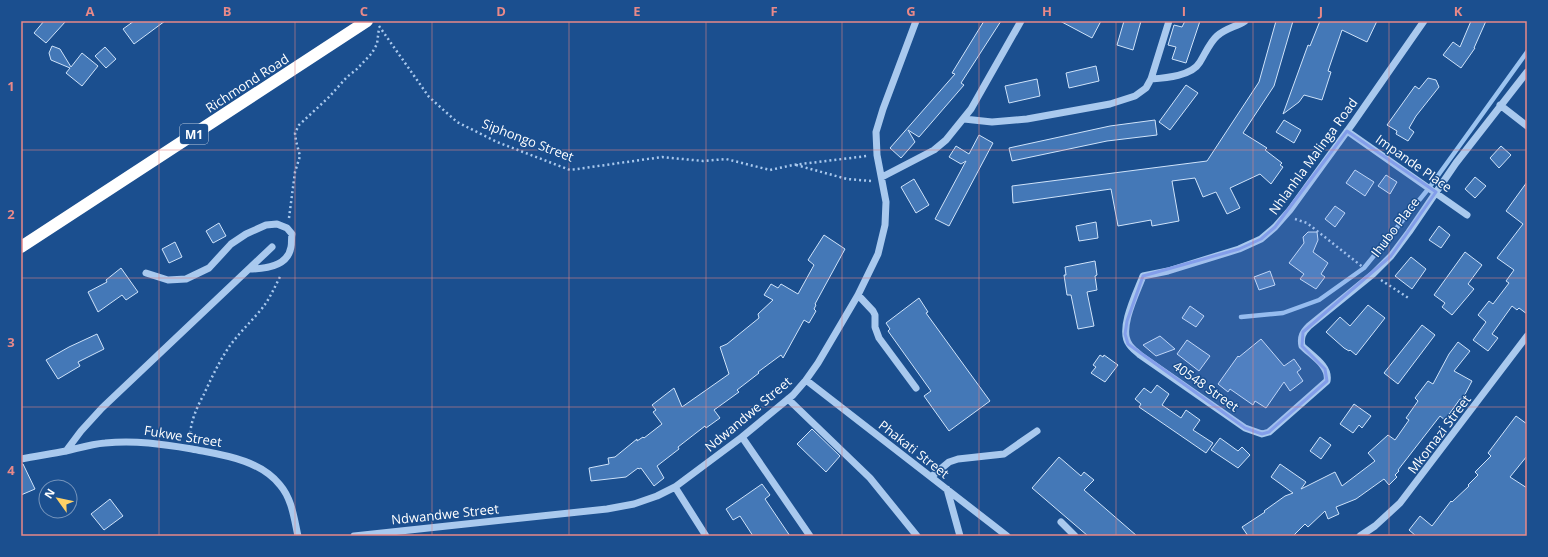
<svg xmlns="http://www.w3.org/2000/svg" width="1548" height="557" viewBox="0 0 1548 557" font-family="'Open Sans',sans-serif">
	<rect width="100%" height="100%" fill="#1b4f8f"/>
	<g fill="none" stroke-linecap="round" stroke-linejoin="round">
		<!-- stream -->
		<path stroke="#9cc4f0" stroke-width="4.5" d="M1241 317 1283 313 1319 300 1364 268 1429 188 1527 52"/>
	</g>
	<!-- building -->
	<path fill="#4478b7" stroke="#cfe3fa" d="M44 21H66L46 43 34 33Z
		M134 21H165L134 44 123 29Z
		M984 21H1001L961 83 964 85 919 137 908 130 915 142 901 158 890 148 955 74 952 73Z
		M1060 21H1101L1092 38Z
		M1124 21H1141L1133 50 1117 45Z
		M1185 21H1200L1186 63 1172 59 1176 47 1168 45 1174 25 1182 27Z
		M1276 21H1293L1274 86 1243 133 1267 148 1265 150 1282 163 1280 165 1283 167 1271 184 1260 174 1230 188 1240 208 1227 214 1216 192 1203 197 1195 178 1172 181 1179 221 1152 226 1151 220 1118 226 1111 189 1013 203 1012 186 1207 161 1259 82Z
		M1320 21H1377L1367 42 1342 30 1328 71 1331 72 1322 100 1304 95 1299 102 1283 114 1308 45 1310 46Z
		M1471 21H1486L1474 48H1475L1461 68 1443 55 1453 42 1460 47Z
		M52 46 60 49 71 67 82 53 98 66 82 86 66 73 70 68 51 60 49 53Z
		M105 47 116 59 106 68 95 56Z
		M1096 66 1099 81 1069 88 1066 73Z
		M1428 78 1436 80 1439 87 1416 116 1409 128 1414 132 1408 141 1396 134 1397 131 1387 125 1415 86 1419 89Z
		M1037 79 1040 96 1009 103 1005 86Z
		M1186 85 1198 93 1170 130 1159 122Z
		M1155 120 1157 135 1107 141 1012 161 1009 148 1110 126Z
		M1284 120 1301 130 1294 143 1276 132Z
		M979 135 993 143 949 226 935 219 966 161 961 164 949 157 956 146 969 154Z
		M1501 146 1511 155 1499 168 1490 158Z
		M1355 170 1374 182 1365 196 1346 183Z
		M1386 175 1397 182 1390 194 1378 186Z
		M1475 177 1486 186 1475 198 1465 189Z
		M914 179 929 205 916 213 901 187Z
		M1527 182V314L1519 308 1517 310 1512 306 1492 334 1498 338 1488 351 1473 340 1486 322 1478 315 1489 301 1493 304 1509 283 1506 281 1514 270 1497 258 1523 224 1506 211Z
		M1335 206 1345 213 1335 227 1325 219Z
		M1096 222 1098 238 1079 241 1076 226Z
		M219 223 226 236 213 243 206 231Z
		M1439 226 1450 235 1441 248 1429 240Z
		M1308 232H1317L1318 240 1313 252 1328 263 1321 274 1325 277 1316 289 1300 279 1304 274 1289 263 1304 243 1303 237Z
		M824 235 845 249 815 304 816 305 814 309 816 311 809 323 804 320 783 358 781 355 758 372 759 373 737 390 739 392 714 410 720 418 706 428 705 426 678 447 679 449 657 466 664 478 654 486 641 468 639 469 638 468 626 477 591 481 589 468 609 464 608 458 615 457 637 439V441L643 437 644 438 662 424 653 412 656 410 652 405 674 388 682 407 729 374 720 347 727 344 759 318 758 314 773 300 764 295 771 284 778 288 781 284 798 294 814 265 808 260Z
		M175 242 182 257 169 263 162 249Z
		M1465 252 1482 265 1468 284 1474 289 1452 315 1442 307 1445 303 1434 295Z
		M1411 257 1426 269 1412 289 1395 276Z
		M1095 261 1097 275 1095 276 1097 290 1087 292 1094 326 1078 329 1071 295H1067L1064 275H1066L1065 267Z
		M121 268 138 292 126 300 122 295 98 312 88 292 107 282 106 280Z
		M1270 271 1275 285 1259 290 1254 277Z
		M919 298 928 312 926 313 990 401 949 431 924 396 931 391 888 331 890 329 886 323Z
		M1368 305 1385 318 1356 355 1350 350 1349 351 1344 348 1326 332 1340 317 1350 326Z
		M1190 306 1204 316 1196 327 1182 318Z
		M1422 325 1435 335 1398 384 1384 373Z
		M97 334 104 349 78 362 80 366 58 379 46 360 69 347Z
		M1160 336 1175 349 1156 356 1143 345Z
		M1261 339 1284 366 1294 359 1301 369 1297 372 1303 381 1290 391 1284 382 1266 408 1255 401 1253 405 1230 389 1228 392 1218 384 1238 356 1239 357Z
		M1187 340 1210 356 1199 371 1177 354Z
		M1458 342 1470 351 1454 371 1472 381 1462 400 1460 399 1445 420 1440 416 1398 470 1399 471 1395 475 1397 477 1389 485 1384 479 1356 499 1336 507 1339 514 1328 519 1325 511 1308 527 1305 524 1293 536H1248L1242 527 1265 512 1264 511 1285 496 1293 493 1271 477 1280 464 1306 482 1301 489 1335 472 1342 486 1375 461 1368 453 1388 435 1395 440 1409 420 1406 418 1418 401 1415 398 1428 381 1433 384 1449 354Z
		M1100 355 1103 357 1104 355 1118 365 1105 382 1091 373 1096 367 1093 365Z
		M1157 385 1169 394 1162 405 1181 418 1186 410 1200 420 1193 430 1213 443 1206 453 1139 407 1141 404 1135 399 1144 388 1151 393Z
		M1354 404 1371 416 1362 428 1359 425 1353 433 1340 424Z
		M1516 416 1527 424V456L1510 477 1527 488V536H1416L1409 530 1420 516 1432 526 1451 501 1452 502 1469 486 1468 485 1478 475 1475 472 1491 456 1488 453Z
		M812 429 840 456 826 472 797 444Z
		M1320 437 1331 445 1321 459 1310 451Z
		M1220 438 1238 451 1242 447 1250 455 1238 468 1211 450Z
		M1059 457 1081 476 1084 472 1094 480 1084 490 1137 536H1088L1032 488Z
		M21 464H23L35 489 21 495Z
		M762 484 770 495 765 499 790 536H753L740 516 733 520 726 509Z
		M110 499 123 516 104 530 91 514Z"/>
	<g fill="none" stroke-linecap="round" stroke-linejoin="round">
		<!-- path -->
		<path stroke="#a9c9ee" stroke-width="2.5" stroke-dasharray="2 3" stroke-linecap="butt" d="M379 26 429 97 457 122 497 142 570 170 662 157 703 161 726 159 770 170 793 165 867 156
			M796 165 847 179 871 181
			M289 218 295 172 300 156 296 141 295 133 299 125 329 97 347 77 357 69 372 53 377 44 379 28
			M1295 219 1307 223 1364 268
			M1381 280 1410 299
			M190 438C190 422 197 407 204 394 211 379 218 364 227 350 236 336 248 325 259 312 269 301 274 288 281 275"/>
		<!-- minor -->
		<path stroke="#a9c9ee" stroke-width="7" d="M1424 21 1353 123 1290 210 1275 227 1261 239 1239 249 1168 271 1143 276C1137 292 1118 329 1129 344 1131 348 1137 352 1140 355L1245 428 1262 434 1269 432 1327 381C1330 366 1312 356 1302 346 1300 337 1303 332 1309 326L1373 274 1391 256 1409 232 1456 163 1527 72
			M1151 79C1166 78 1192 76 1200 62 1205 54 1210 42 1217 36 1226 28 1236 27 1245 21
			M1500 105 1527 126
			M964 119 992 122 1027 119 1110 104 1135 96 1146 88 1151 79 1169 21
			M1347 131 1467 215
			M882 177 934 150 946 140 971 109 1021 21
			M146 273 168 280 186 279 209 268 231 244 246 234 266 225 277 224 287 228 292 234C291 238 292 243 291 247 288 266 265 269 249 269
			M858 295 873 311 875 315V327L879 338 916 388
			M806 380 1007 536
			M788 399 870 478 917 536
			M742 437 810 536
			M66 451 81 431 102 408 272 247
			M21 459C36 456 51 454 66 451 79 448 92 444 105 443 135 440 162 444 192 449 222 455 259 459 280 485 292 499 294 518 298 536
			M931 477 949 462 958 459 1004 454 1037 431
			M675 487 706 536
			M947 489 960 536
			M1061 522 1075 536
			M354 536 607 509 634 504 657 496 675 487 742 437 793 395 806 380 818 363 858 295 878 254 885 225 886 202 877 155 876 132 883 109 916 21
			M1360 536 1375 526 1400 503 1527 336"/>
		<!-- highway -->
		<path stroke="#fff" stroke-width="12" d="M21 247 367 21"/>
	</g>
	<!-- marked area -->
	<path fill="#839eea" fill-opacity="0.2" stroke="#839eea" stroke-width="3" stroke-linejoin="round" d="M1347 131 1436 192 1391 256 1303 332 1302 346 1325 369 1327 381 1269 432 1262 434 1245 428 1128 344 1125 334 1127 321 1143 276 1239 249 1261 239 1275 227Z"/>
	<!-- grid -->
	<path fill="none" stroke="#e88989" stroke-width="1" stroke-opacity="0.55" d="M159 21V536M295 21V536M432 21V536M569 21V536M706 21V536M842 21V536M979 21V536M1116 21V536M1253 21V536M1389 21V536M21 150H1527M21 278H1527M21 407H1527"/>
	<g text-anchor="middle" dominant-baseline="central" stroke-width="3" stroke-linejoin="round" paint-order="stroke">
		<!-- shield labels -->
		<rect fill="#1b4f8f" stroke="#bbcadd" stroke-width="1" x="180" y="124" width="28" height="20" rx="3"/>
		<g font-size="12" font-weight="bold" fill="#fff">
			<text x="194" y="134">M1</text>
		</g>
		<!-- street labels -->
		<g font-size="13" fill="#fff" stroke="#1b4f8f">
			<text transform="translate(247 83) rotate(-33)">Richmond Road</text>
			<text transform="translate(528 140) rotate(21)">Siphongo Street</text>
			<text transform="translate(1313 156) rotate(-54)">Nhlanhla Malinga Road</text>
			<text transform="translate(1414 163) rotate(35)">Impande Place</text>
			<text transform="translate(1395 227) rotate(-53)">Ihubo Place</text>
			<text transform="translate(1206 386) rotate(35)">40548 Street</text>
			<text transform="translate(748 414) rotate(-40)">Ndwandwe Street</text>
			<text transform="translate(1439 434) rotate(-53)">Mkomazi Street</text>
			<text transform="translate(183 436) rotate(9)">Fukwe Street</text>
			<text transform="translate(914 449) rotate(38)">Phakati Street</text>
			<text transform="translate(445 514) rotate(-6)">Ndwandwe Street</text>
		</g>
	</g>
	<!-- border -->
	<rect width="1548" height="557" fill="none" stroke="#1b4f8f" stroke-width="44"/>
	<!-- north arrow -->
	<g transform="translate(58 499) rotate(303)"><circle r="19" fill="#1b4f8f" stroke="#7695bc"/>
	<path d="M0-3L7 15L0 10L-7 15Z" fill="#ffd166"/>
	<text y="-6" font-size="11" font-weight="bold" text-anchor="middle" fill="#ffffff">N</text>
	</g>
	<rect x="22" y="22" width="1504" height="513" fill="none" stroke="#e88989" stroke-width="1.5"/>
	<g font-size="13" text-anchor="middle" font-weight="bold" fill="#e88989">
		<text x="90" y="16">A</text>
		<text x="227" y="16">B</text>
		<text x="364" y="16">C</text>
		<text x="501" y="16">D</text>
		<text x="637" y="16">E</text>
		<text x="774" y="16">F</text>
		<text x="911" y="16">G</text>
		<text x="1047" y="16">H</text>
		<text x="1184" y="16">I</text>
		<text x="1321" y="16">J</text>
		<text x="1458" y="16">K</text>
		<text x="11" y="91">1</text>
		<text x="11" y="219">2</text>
		<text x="11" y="347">3</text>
		<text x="11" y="475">4</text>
	</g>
</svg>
